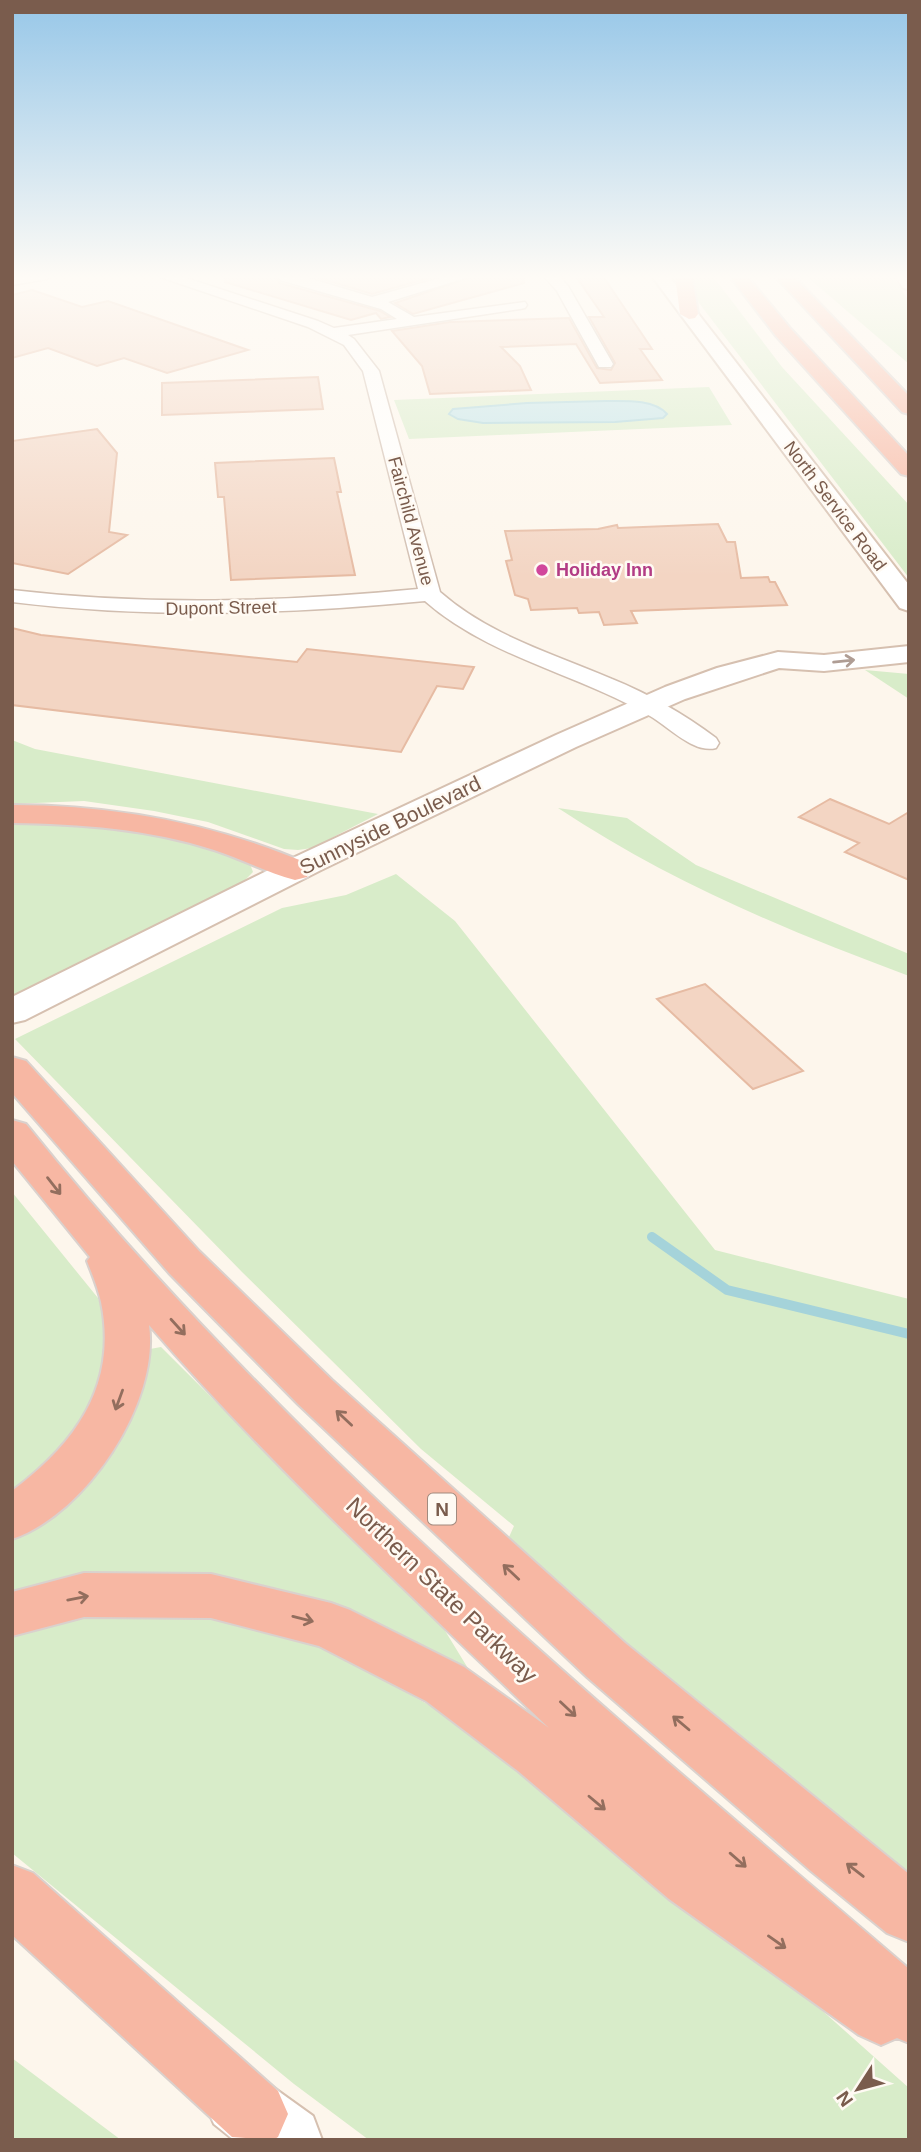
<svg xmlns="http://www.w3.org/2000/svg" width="921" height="2152" viewBox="0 0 921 2152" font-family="Helvetica,sans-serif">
	<rect width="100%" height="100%" fill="#fdf6ec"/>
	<!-- green -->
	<path fill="#d8ecc9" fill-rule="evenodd" d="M687 275H712L782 367 909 505V578L699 303Z
		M805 275H892L909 301V364Z
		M709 387 732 425 409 439 394 400ZM606 401H630L663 409V418L590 423H483L458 419 453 409 527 403Z
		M865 670 909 674V699L903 695Z
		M12 740 35 749 378 814 312 848 298 850 284 849 208 822 154 811 84 801 12 804Z
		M558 808 627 818 696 865 909 954V976C785 930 668 881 558 808Z
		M12 822C92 822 178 825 250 864L253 872 244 881 12 996Z
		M396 874 455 921 715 1250 909 1299V1883L505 1546 514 1526 421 1449 242 1272 15 1039 282 908 346 895Z
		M12 1192 98 1298 115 1347 101 1410 12 1502Z
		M161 1347 444 1629 480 1688 364 1622 12 1596V1535L139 1351Z
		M180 1608 322 1646 478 1732 660 1866 909 2088V2140H369L294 2084 12 1853V1624L41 1613Z
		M12 2058 121 2140H12Z"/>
	<!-- water -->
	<path fill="#bfe3e8" stroke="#a5d3da" stroke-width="2" d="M606 401C624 401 654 399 667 414L663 418 615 422 483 423 458 419 449 414 453 409 527 403Z"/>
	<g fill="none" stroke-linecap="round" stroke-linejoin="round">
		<!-- stream -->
		<path stroke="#a5d3da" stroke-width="10" d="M652 1237 727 1290 909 1334"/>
	</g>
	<!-- building -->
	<path fill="#f3d5c3" stroke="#e6bba3" stroke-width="2" d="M226 275H276L279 283 380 311 390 317 381 319 376 313 351 320 225 282Z
		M309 275H440L372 294Z
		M477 275H523L524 283 413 314 395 303Z
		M575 275H601L607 282 652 349H640L662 380 600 383 576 344 501 347 520 366 531 390 430 394 422 366 392 331 450 322 569 318 597 368 611 370 615 363 589 317H604Z
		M32 290 82 307 108 301 248 350 167 373 124 358 97 366 48 348 12 358V295Z
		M318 377 323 409 162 415V383Z
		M97 429 117 453 109 532 127 535 68 574 12 563V441Z
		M334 458 341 492H337L355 575 231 580 224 497H218L215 463Z
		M718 524 727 542H735L741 578 768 577 770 582H775L787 605 631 611 637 623 604 625 599 612 579 613 577 608 531 610 528 599 515 595 506 561 512 560 505 531 598 529 617 525 618 528Z
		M12 628 41 635 297 662 307 649 474 667 463 689 437 686 401 752 12 705Z
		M830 799 889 824 909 812V880L845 852 859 843 799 817Z
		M705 984 803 1071 753 1089 657 999Z"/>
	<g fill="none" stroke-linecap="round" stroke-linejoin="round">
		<!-- street casing -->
		<g stroke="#d1beb0" stroke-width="3">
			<path id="street" d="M20 275H54L47 279 12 285V277Z
				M154 275H177L318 321 334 328 397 319 381 309 280 280 279 275H298L372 297 451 275H475L388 302 414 317 525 302 527 305 525 308 520 309 348 335 354 339 379 371 440 592C490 636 552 653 612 679 649 694 684 714 716 738L719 743 716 748C694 754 669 727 650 716 577 673 490 658 425 601 287 614 151 619 12 602V590C148 606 282 602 418 589L363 371 344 345 308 327Z
				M543 275H558L568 286 613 364 611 367H599L557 291Z"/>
		</g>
		<!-- secondary casing -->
		<g stroke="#d6c0b0" stroke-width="4">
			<path id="secondary" d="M651 275H668L909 585V611L900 608Z
				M895 275H909V289L903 288Z
				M909 646V662L824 671 779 668 685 699 576 747 321 870 25 1020 12 1023V997L297 856 556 735 665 687 717 668 778 652 824 655Z
				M237 2068 260 2078 313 2116 322 2140H234L214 2124 204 2101 214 2078Z"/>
		</g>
		<!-- highway casing -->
		<g stroke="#dad1cd" stroke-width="4">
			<path id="highway" d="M675 275H692L698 314 695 318 689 319 680 314Z
				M729 275H746L790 328 909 456V476L901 474 776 336Z
				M774 275H792L909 396V414L902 412Z
				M12 805C115 805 211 823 307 863L311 870 307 877 295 880C267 873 242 859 214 850 149 829 81 824 12 823Z
				M12 1057 26 1061 199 1251 332 1380 625 1643 909 1874V1942L887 1933 811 1871 587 1677 298 1404 169 1273 12 1093Z
				M12 1120 26 1124C281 1442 600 1704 909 1969V2043L897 2038 881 2045 859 2035 669 1899 518 1771 426 1701 319 1646 211 1618 84 1617 12 1636V1592L84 1573 211 1574 331 1603 350 1610 464 1667 549 1728C413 1597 273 1468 149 1325 160 1403 85 1515 12 1539V1491C76 1443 118 1385 101 1302 98 1288 92 1274 87 1261L90 1257 12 1161Z
				M12 1865 33 1873 278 2091 288 2114 278 2137 273 2140 232 2137 12 1935Z"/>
		</g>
		<!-- street -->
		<use href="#street" fill="#fff" fill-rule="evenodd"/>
		<!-- secondary -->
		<use href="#secondary" fill="#fff" fill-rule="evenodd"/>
		<!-- highway -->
		<use href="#highway" fill="#f7b7a3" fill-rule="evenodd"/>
	</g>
	<!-- one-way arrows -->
	<defs><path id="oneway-shaft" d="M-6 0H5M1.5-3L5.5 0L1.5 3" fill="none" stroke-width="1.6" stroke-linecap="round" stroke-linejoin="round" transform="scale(1.75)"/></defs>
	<use stroke="#af9d94" href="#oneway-shaft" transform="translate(844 661) rotate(-6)"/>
	<g stroke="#936e5e">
		<use href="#oneway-shaft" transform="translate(54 1186) rotate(52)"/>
		<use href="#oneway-shaft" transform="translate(178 1327) rotate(48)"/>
		<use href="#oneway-shaft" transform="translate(119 1400) rotate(110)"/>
		<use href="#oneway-shaft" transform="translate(344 1418) rotate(-137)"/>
		<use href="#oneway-shaft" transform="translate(511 1572) rotate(-137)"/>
		<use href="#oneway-shaft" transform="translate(78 1598) rotate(-11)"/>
		<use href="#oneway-shaft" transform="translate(303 1619) rotate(14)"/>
		<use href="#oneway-shaft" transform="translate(568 1709) rotate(43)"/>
		<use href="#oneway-shaft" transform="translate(681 1723) rotate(-140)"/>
		<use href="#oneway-shaft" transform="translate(597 1803) rotate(40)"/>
		<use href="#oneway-shaft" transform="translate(738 1860) rotate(41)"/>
		<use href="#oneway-shaft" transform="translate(855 1870) rotate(-142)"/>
		<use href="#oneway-shaft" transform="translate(777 1942) rotate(35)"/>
	</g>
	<!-- sky -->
	<linearGradient id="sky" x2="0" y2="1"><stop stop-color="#97c7e8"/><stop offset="0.48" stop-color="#fefbf6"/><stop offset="1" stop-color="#fefbf6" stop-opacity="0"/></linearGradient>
	<rect width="921" height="577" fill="url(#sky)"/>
	<!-- markers -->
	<circle fill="#d1479c" stroke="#fffaf3" stroke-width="2.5" cx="542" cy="570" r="7"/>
	<g text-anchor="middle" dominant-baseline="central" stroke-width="5" stroke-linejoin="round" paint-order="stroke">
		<!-- far-street labels -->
		<g font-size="18" fill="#7a5c4d" stroke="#fffaf3">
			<text transform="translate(835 506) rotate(53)">North Service Road</text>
			<text transform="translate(411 521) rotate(75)">Fairchild Avenue</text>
			<text transform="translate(221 608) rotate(-1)">Dupont Street</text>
		</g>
		<!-- far-hotel labels -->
		<g font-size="18" font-weight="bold" fill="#b23c85" stroke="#fffaf3" text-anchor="start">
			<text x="556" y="570">Holiday Inn</text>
		</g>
		<!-- shield labels -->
		<rect fill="#fffaf3" stroke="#a28b7f" stroke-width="2" x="428" y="1493.5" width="28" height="31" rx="5"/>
		<g font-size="19" font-weight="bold" fill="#7a5c4d">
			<text x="442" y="1509">N</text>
		</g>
		<!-- street labels -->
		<g font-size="21" fill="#7a5c4d" stroke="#fffaf3">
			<text transform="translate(390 825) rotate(-26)">Sunnyside Boulevard</text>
		</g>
		<!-- near-street labels -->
		<g font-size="24" fill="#7a5c4d" stroke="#fffaf3">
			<text transform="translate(442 1590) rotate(44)">Northern State Parkway</text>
		</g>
	</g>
	<!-- border -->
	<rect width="921" height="2152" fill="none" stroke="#7a5c4d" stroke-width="28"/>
	<!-- north arrow -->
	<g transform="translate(858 2089) rotate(234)" stroke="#fffaf3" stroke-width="5" paint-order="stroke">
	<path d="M0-5L12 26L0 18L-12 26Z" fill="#7a5c4d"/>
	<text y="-10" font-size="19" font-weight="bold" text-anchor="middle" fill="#7a5c4d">N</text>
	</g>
</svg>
